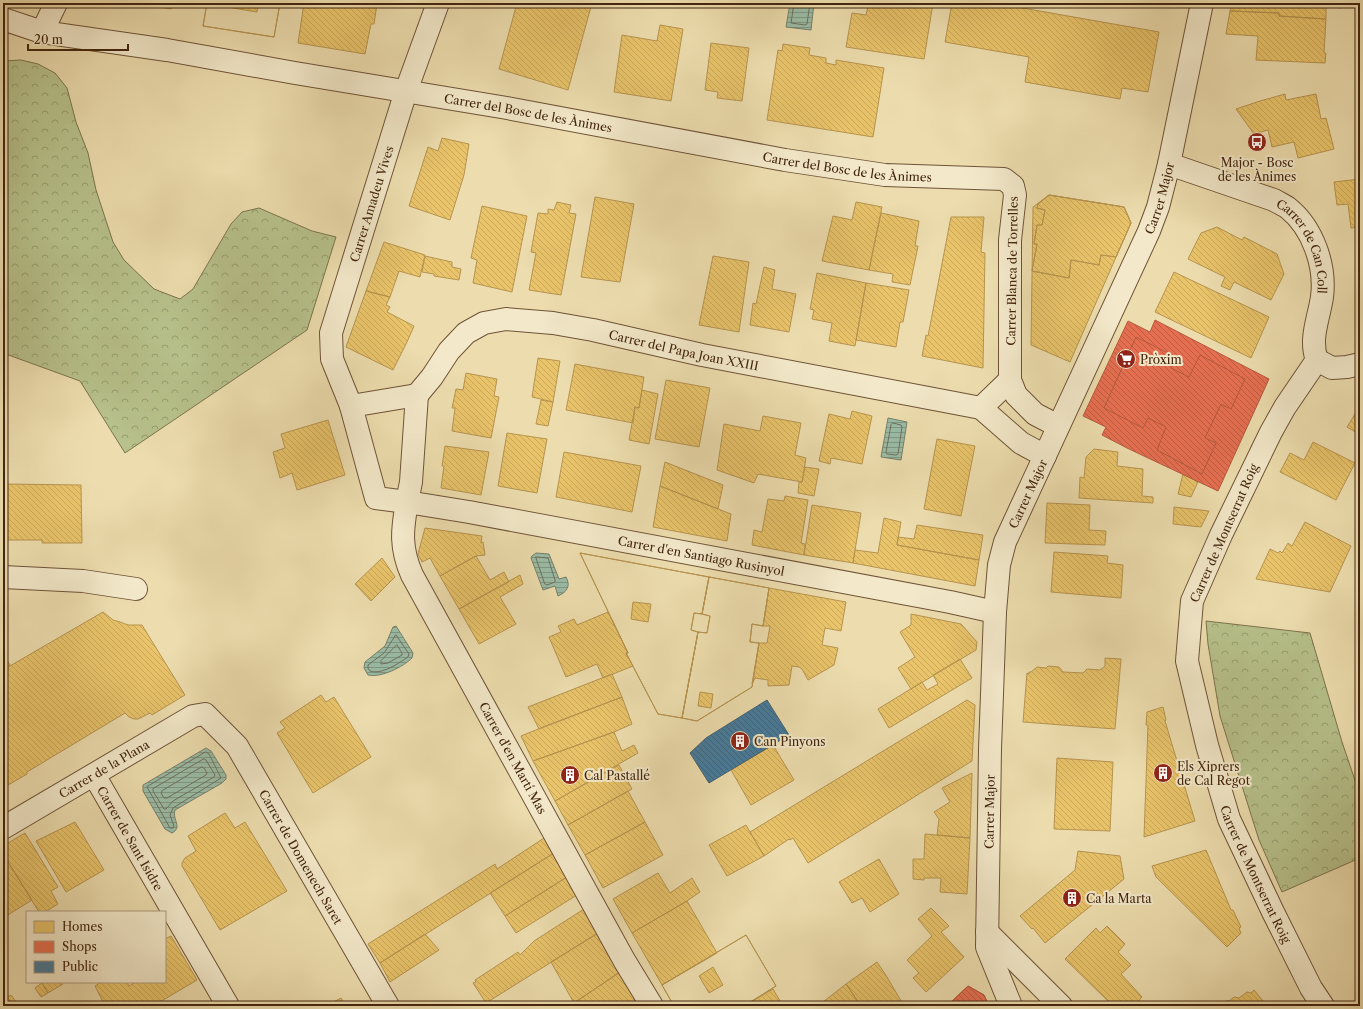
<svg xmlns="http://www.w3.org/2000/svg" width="1363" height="1009" viewBox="0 0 1363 1009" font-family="'Libre Caslon Text',serif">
	<defs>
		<pattern id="forest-crowns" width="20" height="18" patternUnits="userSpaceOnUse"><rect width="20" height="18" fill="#b7c18b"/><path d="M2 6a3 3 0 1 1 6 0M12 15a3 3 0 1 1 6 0" fill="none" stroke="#969d70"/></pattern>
		<pattern id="water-rules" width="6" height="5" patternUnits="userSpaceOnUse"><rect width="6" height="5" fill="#9abca7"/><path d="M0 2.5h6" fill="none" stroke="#7f9986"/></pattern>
		<pattern id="homes-back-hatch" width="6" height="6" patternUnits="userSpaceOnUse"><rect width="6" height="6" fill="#e9c46a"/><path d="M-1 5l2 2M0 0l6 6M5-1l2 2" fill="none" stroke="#c9a85b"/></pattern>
		<pattern id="shops-back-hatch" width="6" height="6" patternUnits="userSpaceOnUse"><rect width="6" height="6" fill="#e76f51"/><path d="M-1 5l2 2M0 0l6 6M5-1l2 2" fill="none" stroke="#bd5b42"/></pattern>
		<pattern id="public-back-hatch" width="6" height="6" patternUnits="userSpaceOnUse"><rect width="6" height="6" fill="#457b9d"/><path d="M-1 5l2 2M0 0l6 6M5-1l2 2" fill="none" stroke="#3b657e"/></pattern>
	</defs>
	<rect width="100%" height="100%" fill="#edddae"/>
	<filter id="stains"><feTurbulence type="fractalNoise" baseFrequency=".005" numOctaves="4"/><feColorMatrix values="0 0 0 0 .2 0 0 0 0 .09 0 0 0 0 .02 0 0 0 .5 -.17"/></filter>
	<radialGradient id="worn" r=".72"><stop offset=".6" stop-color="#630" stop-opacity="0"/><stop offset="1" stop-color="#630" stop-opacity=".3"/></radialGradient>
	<!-- forest -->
	<path fill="url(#forest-crowns)" stroke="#7d734d" d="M21 60 38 64 55 73 67 88 76 122 88 153 96 190 113 242 124 260 154 289 180 299 193 289 231 224 242 212 259 208 312 231 336 237 307 330 125 453 80 381 3 353V61Z
		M1206 621 1310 633 1342 742 1360 795V858L1282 892 1259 840 1220 716 1208 644Z"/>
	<!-- water -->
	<path fill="url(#water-rules)" stroke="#77806a" d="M790 3H814L811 30 786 27Z
		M888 418 907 422 901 460 881 457Z
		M536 553 549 554 559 579 566 577C571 586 567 592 558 596L555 586 543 590 531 558 532 556Z
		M396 626 413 653 412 658C403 667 381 678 368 675L364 668 365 662 385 646 393 627Z
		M206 748 211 751 226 775V779L222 783 175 810C172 820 183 827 172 833L165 829 143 791V785Z"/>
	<!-- homes -->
	<path fill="url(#homes-back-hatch)" stroke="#b7944f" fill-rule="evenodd" d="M152 3H176L171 9 153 6Z
		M207 3H228L227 7 257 12 258 3H280L274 37 203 26Z
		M207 3H280L274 37 203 26Z
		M304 3H384V6L377 4 374 24H371L365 54 298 43Z
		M517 3H592L568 90 499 69Z
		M854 3H933L924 59 846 47 852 13 866 15 868 6 854 4Z
		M952 3H994L1159 32 1148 92 1122 88 1120 99 1025 82 1029 57 945 42Z
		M1232 3H1341V8L1326 6V19L1279 16V13L1230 11Z
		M1230 11 1279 13V16L1326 19 1324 53H1326L1325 63 1256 60 1258 36 1226 34Z
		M660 25 683 29 671 101 614 92 622 35 657 41Z
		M711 43 749 48 742 101 717 98 718 92 705 90Z
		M783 44 810 48 809 55 826 58V63L836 65V60L884 68 873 137 767 120 778 50 782 51Z
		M1285 94 1286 100 1316 94 1321 119 1326 118 1334 149 1298 158 1294 142 1272 147 1268 130 1254 134 1236 109 1260 101Z
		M442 138 469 144 464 175 450 220 409 206 428 147 438 151Z
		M1360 179V227L1351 228 1348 204 1337 205 1334 182Z
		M1049 195 1124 207 1131 223 1116 257 1101 255 1099 265 1071 260 1069 278 1032 271 1037 244H1034L1037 225H1042L1045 210 1037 208 1038 204Z
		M1049 195 1124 207 1131 223 1070 362 1031 345 1033 207Z
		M1049 195 1124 207 1131 223 1116 257 1101 255 1099 265 1071 260 1069 278 1032 271 1037 244H1034L1037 225H1042L1045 210 1037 208 1038 204Z
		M595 197 634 204 620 282 581 277Z
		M557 202 571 205 569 213 576 214 561 295 529 290 536 253 531 252 538 213 548 214V209L554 210Z
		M856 202 882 207 869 270 822 261 833 216 852 220Z
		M482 206 527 216 512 292 473 283 477 260 471 258Z
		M881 213 919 221 915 246H918L910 285 892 282 893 274 869 270Z
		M951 217H984L981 252 985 253 983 368 922 356 926 335 928 336Z
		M1217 227 1242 240 1244 237 1277 254 1284 274 1271 300 1234 282 1230 290 1221 286 1225 277 1188 259 1201 233Z
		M384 242 425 255 420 277 399 271 390 297 366 291Z
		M425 256 452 262V267L461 269 459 280 434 276V274L422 272Z
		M713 256 749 262 739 332 699 325Z
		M764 267 775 270 772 289 796 294 789 332 750 325 753 303 756 304Z
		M1174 272 1269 317 1251 358 1155 312Z
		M817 273 866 283 855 346 829 341 832 323 812 319 814 310 810 309Z
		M866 283 909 290 903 322H900L896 347 856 340Z
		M366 291 390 297 386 305 390 307 387 312 414 326 407 342 393 370 346 347Z
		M538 358 560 361 553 402 532 397Z
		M575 364 644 377 639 408 635 407 633 423 566 410Z
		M466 373 497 379 494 396 499 397 491 438 452 431 455 408H452L456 389 463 390Z
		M666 380 710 388 699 447 655 439Z
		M642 390 658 394 649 444 629 440 635 407 639 408Z
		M541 400 553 402 548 426 536 424Z
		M1360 406V435L1347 427Z
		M852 411 872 416 862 464 831 458 830 464 819 461 829 414 850 419Z
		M763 416 801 423 795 455 806 458 802 482 758 474 754 483 717 470 724 424 760 431Z
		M328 420 345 475 297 490 292 473 280 478 273 452 285 448 281 434Z
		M507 433 547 439 537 493 498 486Z
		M937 439 975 446 961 516 924 509Z
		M1313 442 1355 463 1336 500 1280 472 1290 453 1304 460Z
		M445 446 489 452 481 495 441 488 444 466H442Z
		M1094 449 1118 452 1117 466 1143 469 1142 496 1153 497V503L1079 498 1080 477 1084 478 1086 457Z
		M564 452 641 466 632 512 556 497Z
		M665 462 723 485 718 509 660 486Z
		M805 467 819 469 814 496 798 493 799 482H802Z
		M1183 474 1198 482 1191 497 1178 494Z
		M3 484 81 485 82 543H42V540H3Z
		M660 486 731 514 727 541 653 527Z
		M785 496 808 500 801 543 805 544 804 555 752 545 754 530 762 532 768 499 784 501Z
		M1047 503 1090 505 1089 530 1106 531 1105 545 1045 543Z
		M812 505 861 513 853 563 804 555Z
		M1174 507 1209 511 1201 527 1173 524Z
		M884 518 901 522 897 545 979 560 975 586 853 563 855 550 878 553Z
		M1305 522 1351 546 1330 592 1256 579 1270 549 1278 553 1280 551 1282 553 1288 543 1292 546Z
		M917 525 983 535 979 560 897 545 898 537 914 539Z
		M425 528 482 536 481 543 483 542 485 555 476 556 440 576 430 558 422 562 418 554Z
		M1054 552 1108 556 1107 563 1123 565 1121 598 1051 592Z
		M580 553 709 577 702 614 694 613 691 630 698 632 682 718 658 714 626 653H628ZM633 602 651 604 648 622 631 619Z
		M580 553 709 577 702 614 694 613 691 630 698 632 682 718 658 714 626 653H628Z
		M476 556 490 580 504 572 509 582 495 589 459 609 440 576Z
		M382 558 395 577 371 601 355 584Z
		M520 575 523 584 500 597 516 624 479 644 459 609Z
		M709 577 769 588 763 626 752 624 750 642 759 643 752 687 697 721 682 718 698 632 707 633 710 616 702 614ZM700 692 713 694 711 708 698 706Z
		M709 577 769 588 763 626 752 624 750 642 759 643 752 687 697 721 682 718 698 632 707 633 710 616 702 614Z
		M769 588 846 602 841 631 825 628 822 645 838 648 834 665 808 680 802 669 799 667 792 666 789 685 768 686V680L755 678 752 684 759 643H767L770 626H763Z
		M103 612 113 620 120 622 128 625H142L185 695 152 715 150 713 138 719H134L129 717 125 713 27 772V774L3 788V670Z
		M608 612 628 653H626L633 666 603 678 597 664 566 677 549 637 561 632 558 626 574 619 577 625Z
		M911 614 961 624 977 642 976 650 911 689 898 668 915 657 900 632 911 625Z
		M3 654 10 665 3 670Z
		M1105 658 1121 659 1115 729 1023 722 1027 673 1029 674V672H1031L1037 667 1046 668 1048 666 1059 667 1063 672 1083 673 1087 669 1100 670 1105 666Z
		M960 659 972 678 889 728 878 709 922 682 927 690 938 684 933 675Z
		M612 674 622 697 539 729 528 707Z
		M321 695 326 702 334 697 371 757 313 793 277 733 285 728 280 722Z
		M622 697 632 724 614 732 533 761 521 736 548 725Z
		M967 700 975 705 972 761 808 863 793 838 790 840 789 839 764 856 750 832Z
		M1163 707 1166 720 1165 721 1195 821 1144 837 1148 725H1146L1147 712Z
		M614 732 622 751 634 745 638 753 555 801 533 761Z
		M773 745 794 780 751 805 731 770Z
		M1057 758 1113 762 1110 831 1054 829Z
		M619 765 632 789 568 825 555 801Z
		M972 773 970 838 937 835 939 819 934 812 950 802 942 788Z
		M628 791 645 822 585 855 568 825Z
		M225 813 235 828 245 822 287 891 220 930 182 866V863L185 858 196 851 188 836Z
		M75 822 104 870 66 892 36 841Z
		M645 822 663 855 603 888 585 855Z
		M746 825 764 856 727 876 709 845Z
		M25 833 58 887 51 891 58 904 45 912H39L3 854V846Z
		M925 834 970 838 967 894 940 892 941 878H924V880L913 879V859H924Z
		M544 838 554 853 380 963 368 944 495 864 497 869Z
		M1206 850 1231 910H1233L1241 927 1239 928 1241 933 1227 947 1156 877 1152 866Z
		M1078 851 1120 856 1124 879 1045 943 1033 928 1032 929 1020 916 1075 870Z
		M554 853 567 877 505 916 490 893Z
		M3 854 32 900 3 918Z
		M879 859 899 894 870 912 862 898 852 903 839 882Z
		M658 873 670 893 692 878 700 892 687 901 632 933 613 899Z
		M567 877 577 895 516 933 505 916Z
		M687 901 717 953 662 985 632 933Z
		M931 908 949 926 941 932 964 957 926 992 913 978 919 973 907 960 932 936 918 919Z
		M584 909 598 933 486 1003 473 983 476 982 475 980 518 952 520 955 534 941Z
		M1107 926 1125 944 1118 952 1131 965 1121 974 1142 997 1134 1006H1113L1065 959 1096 928 1100 933Z
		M598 933 620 972 574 1003 551 962Z
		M425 934 439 950 390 982 380 963Z
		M746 935 776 986 744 1006H674L662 985ZM713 967 723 985 709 993 699 976Z
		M746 935 776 986 744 1006H674L662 985Z
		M171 936 197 980 153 1006H100L104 1004 95 986 101 982H127L129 986 135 982H165V939Z
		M877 962 887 977 904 1006H861L846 984Z
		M620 972 640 1006H568L574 1003Z
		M44 982H61L63 984 48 993 42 983Z
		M42 983 48 993 41 997 35 988Z
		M846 984 861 1006H818Z
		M773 989 783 1006H744Z
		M1254 990 1267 1006H1219L1226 1001H1229L1234 997 1239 998 1247 992 1251 993Z
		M11 995 19 1006H8L4 999Z
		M341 998 346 1006H326Z"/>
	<!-- shops -->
	<path fill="url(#shops-back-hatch)" stroke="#b6593d" d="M1155 320 1269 379 1218 491 1127 448 1102 435 1106 427 1083 416 1128 321 1150 332Z
		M1136 337 1176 357 1171 368 1189 377 1200 355 1245 379 1231 409 1221 404 1205 438 1216 443 1202 474 1157 450 1166 427 1148 418 1143 428 1104 408Z
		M968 986 984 995 989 1006H947Z
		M968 986 984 995 989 1006H947Z"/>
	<!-- public -->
	<path fill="url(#public-back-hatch)" stroke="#446172" d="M767 700 789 735 709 783 690 753 706 738Z"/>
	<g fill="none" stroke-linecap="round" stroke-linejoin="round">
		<!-- shore -->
		<path stroke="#6e705b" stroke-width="1" d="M794 3 791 23 805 25 807 24 810 3
			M893 423 901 425 902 427 898 454 896 455 887 454 886 452 891 425Z
			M536 557 548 558 555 580V582L547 585 545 584Z
			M396 635 409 654 408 657C399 663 382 675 370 671L368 668V665L384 653Z
			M397 645 402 653V655L388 663 381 664V661Z
			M206 752 209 754 221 778 173 808 170 815 174 826 173 828H170L147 787Z
			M204 759 206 760 215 775 214 777 173 801 166 809H164L153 791V789Z
			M202 767 204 768 207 773 206 775 167 798H164L161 793 162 791Z"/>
		<!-- street casing -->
		<g stroke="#6e5337" stroke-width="24">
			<g id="street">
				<path id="s1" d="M3 19 42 32 167 50 295 73 507 108 785 160 885 175 1004 179 1013 186 1015 195 1010 240V380L1016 395 1035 414 1058 426"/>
				<path d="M42 32 56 3"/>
				<path id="s2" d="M1169 164 1274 200C1279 203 1284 205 1288 208 1313 228 1326 266 1322 297 1319 318 1309 339 1317 360L1332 368 1347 367 1360 364"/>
				<path id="s3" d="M1317 360 1285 407 1271 432 1221 535 1192 601 1187 661 1207 745 1229 819 1273 912 1311 988 1323 1006"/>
				<path id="s4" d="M417 395 432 377 449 351 466 333 484 323 506 319 553 323 593 330 702 355 981 408"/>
				<path d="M417 395 411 482 407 502 376 498 351 406Z"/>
				<path id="s5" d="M351 406 332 359 331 333 406 91 438 3"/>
				<path d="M981 408 1021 443 1045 456"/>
				<path d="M981 408 1010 380"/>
				<path d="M3 577 83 581 136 589"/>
				<path id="s6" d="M94 775 228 1006"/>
				<path id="s7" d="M3 828 193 716 205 714 237 746 388 1006"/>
				<path d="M987 932 1061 1006"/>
				<path id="s8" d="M652 1006 624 960 412 575C400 548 402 530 407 502L469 512 950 602 995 612"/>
				<path id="s9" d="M1011 1006 987 947 990 749 995 612 999 565 1005 542 1149 231 1158 207 1169 164 1202 3"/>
			</g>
		</g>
		<!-- street -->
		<use href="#street" stroke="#f3e9ca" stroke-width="22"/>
	</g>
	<!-- icons -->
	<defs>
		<g id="bus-disc" transform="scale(1)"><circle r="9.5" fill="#8f2418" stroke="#f3e9ca"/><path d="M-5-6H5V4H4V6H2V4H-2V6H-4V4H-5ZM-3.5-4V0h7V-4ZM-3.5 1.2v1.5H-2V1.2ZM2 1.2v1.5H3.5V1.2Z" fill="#fff"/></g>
		<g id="supermarket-disc" transform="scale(1)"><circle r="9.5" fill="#8f2418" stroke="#f3e9ca"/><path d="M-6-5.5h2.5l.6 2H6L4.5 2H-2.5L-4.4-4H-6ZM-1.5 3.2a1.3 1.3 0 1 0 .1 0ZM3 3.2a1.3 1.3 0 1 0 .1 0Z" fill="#fff"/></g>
		<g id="building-disc" transform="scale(1)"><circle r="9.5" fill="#8f2418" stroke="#f3e9ca"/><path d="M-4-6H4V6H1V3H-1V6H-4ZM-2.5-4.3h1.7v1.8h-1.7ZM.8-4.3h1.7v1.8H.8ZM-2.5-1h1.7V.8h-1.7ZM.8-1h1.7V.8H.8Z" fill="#fff"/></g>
	</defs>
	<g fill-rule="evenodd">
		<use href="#bus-disc" x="1257" y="142"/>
		<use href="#supermarket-disc" x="1126" y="359"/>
		<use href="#building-disc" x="740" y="741"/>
		<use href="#building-disc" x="1163" y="773"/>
		<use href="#building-disc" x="570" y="775"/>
		<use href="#building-disc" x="1072" y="898"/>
	</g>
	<g text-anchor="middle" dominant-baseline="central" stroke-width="4" stroke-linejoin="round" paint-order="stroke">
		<!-- street labels -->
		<g font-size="12" fill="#43250f" stroke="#f3e9ca">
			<text stroke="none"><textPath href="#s1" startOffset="534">Carrer del Bosc de les Ànimes</textPath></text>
			<text stroke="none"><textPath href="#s1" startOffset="858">Carrer del Bosc de les Ànimes</textPath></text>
			<text stroke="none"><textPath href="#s9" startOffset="847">Carrer Major</textPath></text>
			<text stroke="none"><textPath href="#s5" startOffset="212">Carrer Amadeu Vives</textPath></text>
			<text stroke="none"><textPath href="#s2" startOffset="169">Carrer de Can Coll</textPath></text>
			<text transform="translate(1012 271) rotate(-89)">Carrer Blanca de Torrelles</text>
			<text stroke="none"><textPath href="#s4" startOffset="303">Carrer del Papa Joan XXIII</textPath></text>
			<text stroke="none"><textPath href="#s9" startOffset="523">Carrer Major</textPath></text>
			<text transform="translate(1224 533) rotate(-66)">Carrer de Montserrat Roig</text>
			<text stroke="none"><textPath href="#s8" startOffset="867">Carrer d'en Santiago Rusinyol</textPath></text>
			<text transform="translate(513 758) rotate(61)">Carrer d'en Martí Mas</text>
			<text stroke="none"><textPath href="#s7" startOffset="117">Carrer de la Plana</textPath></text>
			<text stroke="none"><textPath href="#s9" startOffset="199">Carrer Major</textPath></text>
			<text stroke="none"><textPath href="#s6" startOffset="73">Carrer de Sant Isidre</textPath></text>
			<text stroke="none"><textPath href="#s7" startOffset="406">Carrer de Domenech Saret</textPath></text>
			<text stroke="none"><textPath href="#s3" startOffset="557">Carrer de Montserrat Roig</textPath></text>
		</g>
		<!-- poi labels -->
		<g font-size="12" fill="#43250f" stroke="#f3e9ca" text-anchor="start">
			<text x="1257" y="162" text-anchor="middle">Major - Bosc<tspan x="1257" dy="14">de les Ànimes</tspan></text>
			<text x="1140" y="359">Pròxim</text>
			<text x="754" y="741">Can Pinyons</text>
			<text x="1177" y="766">Els Xiprers<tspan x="1177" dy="14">de Cal Regot</tspan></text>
			<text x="584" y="775">Cal Pastallé</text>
			<text x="1086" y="898">Ca la Marta</text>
		</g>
	</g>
	<!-- margin -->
	<rect width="1363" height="1009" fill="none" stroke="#edddae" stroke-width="16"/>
	<rect x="4" y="4" width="1355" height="1001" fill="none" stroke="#43250f" stroke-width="2"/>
	<rect x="8" y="8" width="1347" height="993" fill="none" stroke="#43250f"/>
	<!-- legend -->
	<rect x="26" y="911" width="140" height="72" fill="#f3e9ca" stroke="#ad9b7f"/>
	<rect x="34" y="921" width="20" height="12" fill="#e9c46a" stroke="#ad9b7f"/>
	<text x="62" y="931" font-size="12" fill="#43250f">Homes</text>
	<rect x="34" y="941" width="20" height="12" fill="#e76f51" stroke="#ad9b7f"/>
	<text x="62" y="951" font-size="12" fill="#43250f">Shops</text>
	<rect x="34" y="961" width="20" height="12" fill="#457b9d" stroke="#ad9b7f"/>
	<text x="62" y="971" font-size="12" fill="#43250f">Public</text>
	<!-- scale -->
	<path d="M28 44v6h100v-6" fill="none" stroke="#43250f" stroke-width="2"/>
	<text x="34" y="44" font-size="12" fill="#43250f" stroke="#f3e9ca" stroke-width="3" paint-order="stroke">20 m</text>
	<rect width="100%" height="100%" filter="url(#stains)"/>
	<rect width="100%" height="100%" fill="url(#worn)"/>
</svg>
